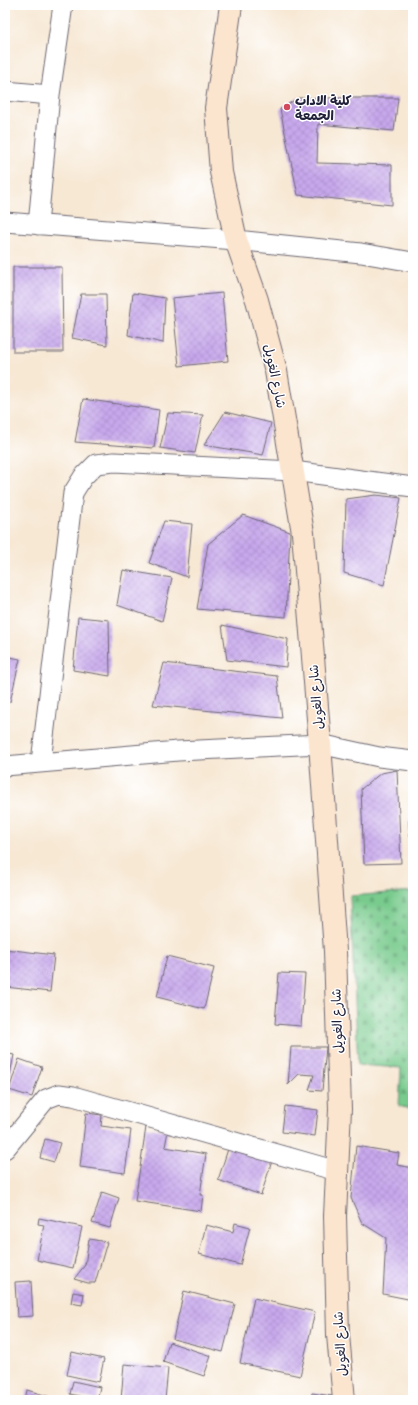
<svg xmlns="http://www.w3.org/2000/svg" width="418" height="1405" viewBox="0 0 418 1405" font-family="Sriracha,'Playpen Sans Arabic',sans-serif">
	<defs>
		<pattern id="cemetery-stones" width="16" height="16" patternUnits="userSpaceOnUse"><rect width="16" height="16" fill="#78cb8d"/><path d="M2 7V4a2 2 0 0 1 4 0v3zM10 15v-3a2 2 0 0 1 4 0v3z" fill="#68ae7b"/></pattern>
		<pattern id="building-cross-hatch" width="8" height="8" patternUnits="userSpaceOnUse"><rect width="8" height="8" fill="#c7a8ec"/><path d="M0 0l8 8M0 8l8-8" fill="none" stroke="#ab90cb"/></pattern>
	</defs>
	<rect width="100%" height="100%" fill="#fff"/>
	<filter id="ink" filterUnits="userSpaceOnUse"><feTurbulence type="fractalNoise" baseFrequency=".025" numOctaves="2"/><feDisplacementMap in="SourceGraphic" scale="8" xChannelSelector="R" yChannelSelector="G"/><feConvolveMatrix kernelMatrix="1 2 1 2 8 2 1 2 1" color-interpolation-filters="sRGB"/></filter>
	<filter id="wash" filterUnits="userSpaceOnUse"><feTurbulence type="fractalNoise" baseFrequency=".012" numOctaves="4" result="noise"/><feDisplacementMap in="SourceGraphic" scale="16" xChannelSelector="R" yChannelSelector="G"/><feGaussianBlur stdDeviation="0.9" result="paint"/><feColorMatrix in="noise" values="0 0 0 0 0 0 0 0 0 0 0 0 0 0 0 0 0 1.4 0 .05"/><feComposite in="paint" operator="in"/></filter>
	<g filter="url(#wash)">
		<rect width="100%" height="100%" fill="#f7e8d4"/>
		<!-- cemetery -->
		<path fill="url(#cemetery-stones)" stroke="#4d7664" d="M413 891V1110L399 1106 401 1068 358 1065 350 896Z"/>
		<g id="blocks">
			<!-- building -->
			<path fill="url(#building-cross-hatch)" d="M298 98H398L394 131 318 124 317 163 392 165V205L298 195 280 109Z
				M13 267H62L63 352H13Z
				M133 293 165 298 163 343 128 335Z
				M222 293 228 361 179 366 172 298Z
				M81 294H106L107 345 72 338Z
				M83 399 159 410 154 448 75 442Z
				M225 412 271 423 263 455 204 445Z
				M168 413 203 415 195 453 160 448Z
				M376 495 401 498 384 585 344 573 346 499Z
				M243 515 290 532 286 617 197 609 208 544Z
				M164 521 192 524 187 577 149 563Z
				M123 570 172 578 162 621 117 605Z
				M78 617 109 620 110 676 73 670Z
				M222 625 288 639 286 667 227 660Z
				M5 656 20 659 10 702H5Z
				M164 663 277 676 282 718 153 705Z
				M397 770 401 863 364 864 361 789 381 773Z
				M409 821H413V836H410Z
				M5 949 54 955 50 992 5 987Z
				M167 956 214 968 204 1009 157 997Z
				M279 973 305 974 301 1026 275 1024Z
				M291 1047H326L322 1091 309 1090 314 1075 299 1074 288 1085Z
				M5 1053 14 1055 6 1094H5Z
				M19 1059 42 1067 32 1097 9 1090Z
				M285 1106 318 1110 315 1136 282 1132Z
				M86 1113 102 1115 101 1126 131 1130 125 1173 80 1167Z
				M146 1127 168 1131 165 1147 206 1154 200 1195H203L201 1211 135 1201Z
				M45 1139 60 1143 54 1162 40 1158Z
				M229 1146 272 1161 261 1195 218 1180Z
				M356 1146 399 1153 397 1165 413 1168V1300L383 1294 386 1238 362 1223 351 1198Z
				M102 1192 119 1198 110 1228 92 1223Z
				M39 1218 82 1227 73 1268 37 1260 44 1225 38 1224Z
				M235 1223 250 1227 240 1265 199 1254 206 1225 233 1232Z
				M89 1239 107 1242 95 1283H88L74 1279 85 1265Z
				M31 1281 33 1316 17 1317 15 1282Z
				M184 1291 235 1304 223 1352 173 1339Z
				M73 1292 84 1294 82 1305 71 1303Z
				M254 1298 315 1312 300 1376 240 1363Z
				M169 1342 211 1356 204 1376 163 1362Z
				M72 1352 104 1359 99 1382 67 1375Z
				M124 1364 168 1368 165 1400H121Z
				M73 1381 100 1387 97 1400 70 1394Z
				M27 1390 61 1400H25Z
				M312 1393 332 1396V1400H311Z"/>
		</g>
	</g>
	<g filter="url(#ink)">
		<use href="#blocks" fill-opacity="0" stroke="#6d6771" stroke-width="1"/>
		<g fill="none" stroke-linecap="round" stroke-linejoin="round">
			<!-- street casing -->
			<g stroke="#6d6771" stroke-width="21">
				<path id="street" d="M5 91 50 95 63 5
					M5 222 236 240 361 253 413 262
					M38 225 50 95
					M41 762 73 493 83 477 96 464 114 462 293 471 413 487
					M5 766 178 751 320 744 379 757 413 761
					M5 1149 46 1099 59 1094 73 1096 337 1171"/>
			</g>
			<!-- secondary casing -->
			<g stroke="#6d6771" stroke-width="24">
				<path id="secondary" d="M231 5 216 108 221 172 236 240 257 300 276 371 303 533 320 744 335 951 340 1109 335 1216 338 1335 344 1400"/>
			</g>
			<!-- street -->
			<use href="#street" stroke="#fff" stroke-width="19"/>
			<!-- secondary -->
			<use href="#secondary" stroke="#fce5cf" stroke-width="22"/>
		</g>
	</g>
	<!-- markers -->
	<circle fill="#d1495b" stroke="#fff" stroke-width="1.5" cx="287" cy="107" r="4"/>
	<g text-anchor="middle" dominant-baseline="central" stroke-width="3" stroke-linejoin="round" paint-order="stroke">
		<!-- poi labels -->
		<g font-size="13" font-weight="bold" fill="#22223b" stroke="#fff" text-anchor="start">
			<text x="295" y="100">كلية اﻻداب<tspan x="295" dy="15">الجمعة</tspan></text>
		</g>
		<!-- street labels -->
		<g font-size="13" fill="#22223b" stroke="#fff">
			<text transform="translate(275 376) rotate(78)">شارع الغويل</text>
			<text transform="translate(316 697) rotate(-95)">شارع الغويل</text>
			<text transform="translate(337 1021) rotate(-92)">شارع الغويل</text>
			<text transform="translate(340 1344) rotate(-94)">شارع الغويل</text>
		</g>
	</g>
	<!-- margin -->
	<rect width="418" height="1405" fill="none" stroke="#fff" stroke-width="20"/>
</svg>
